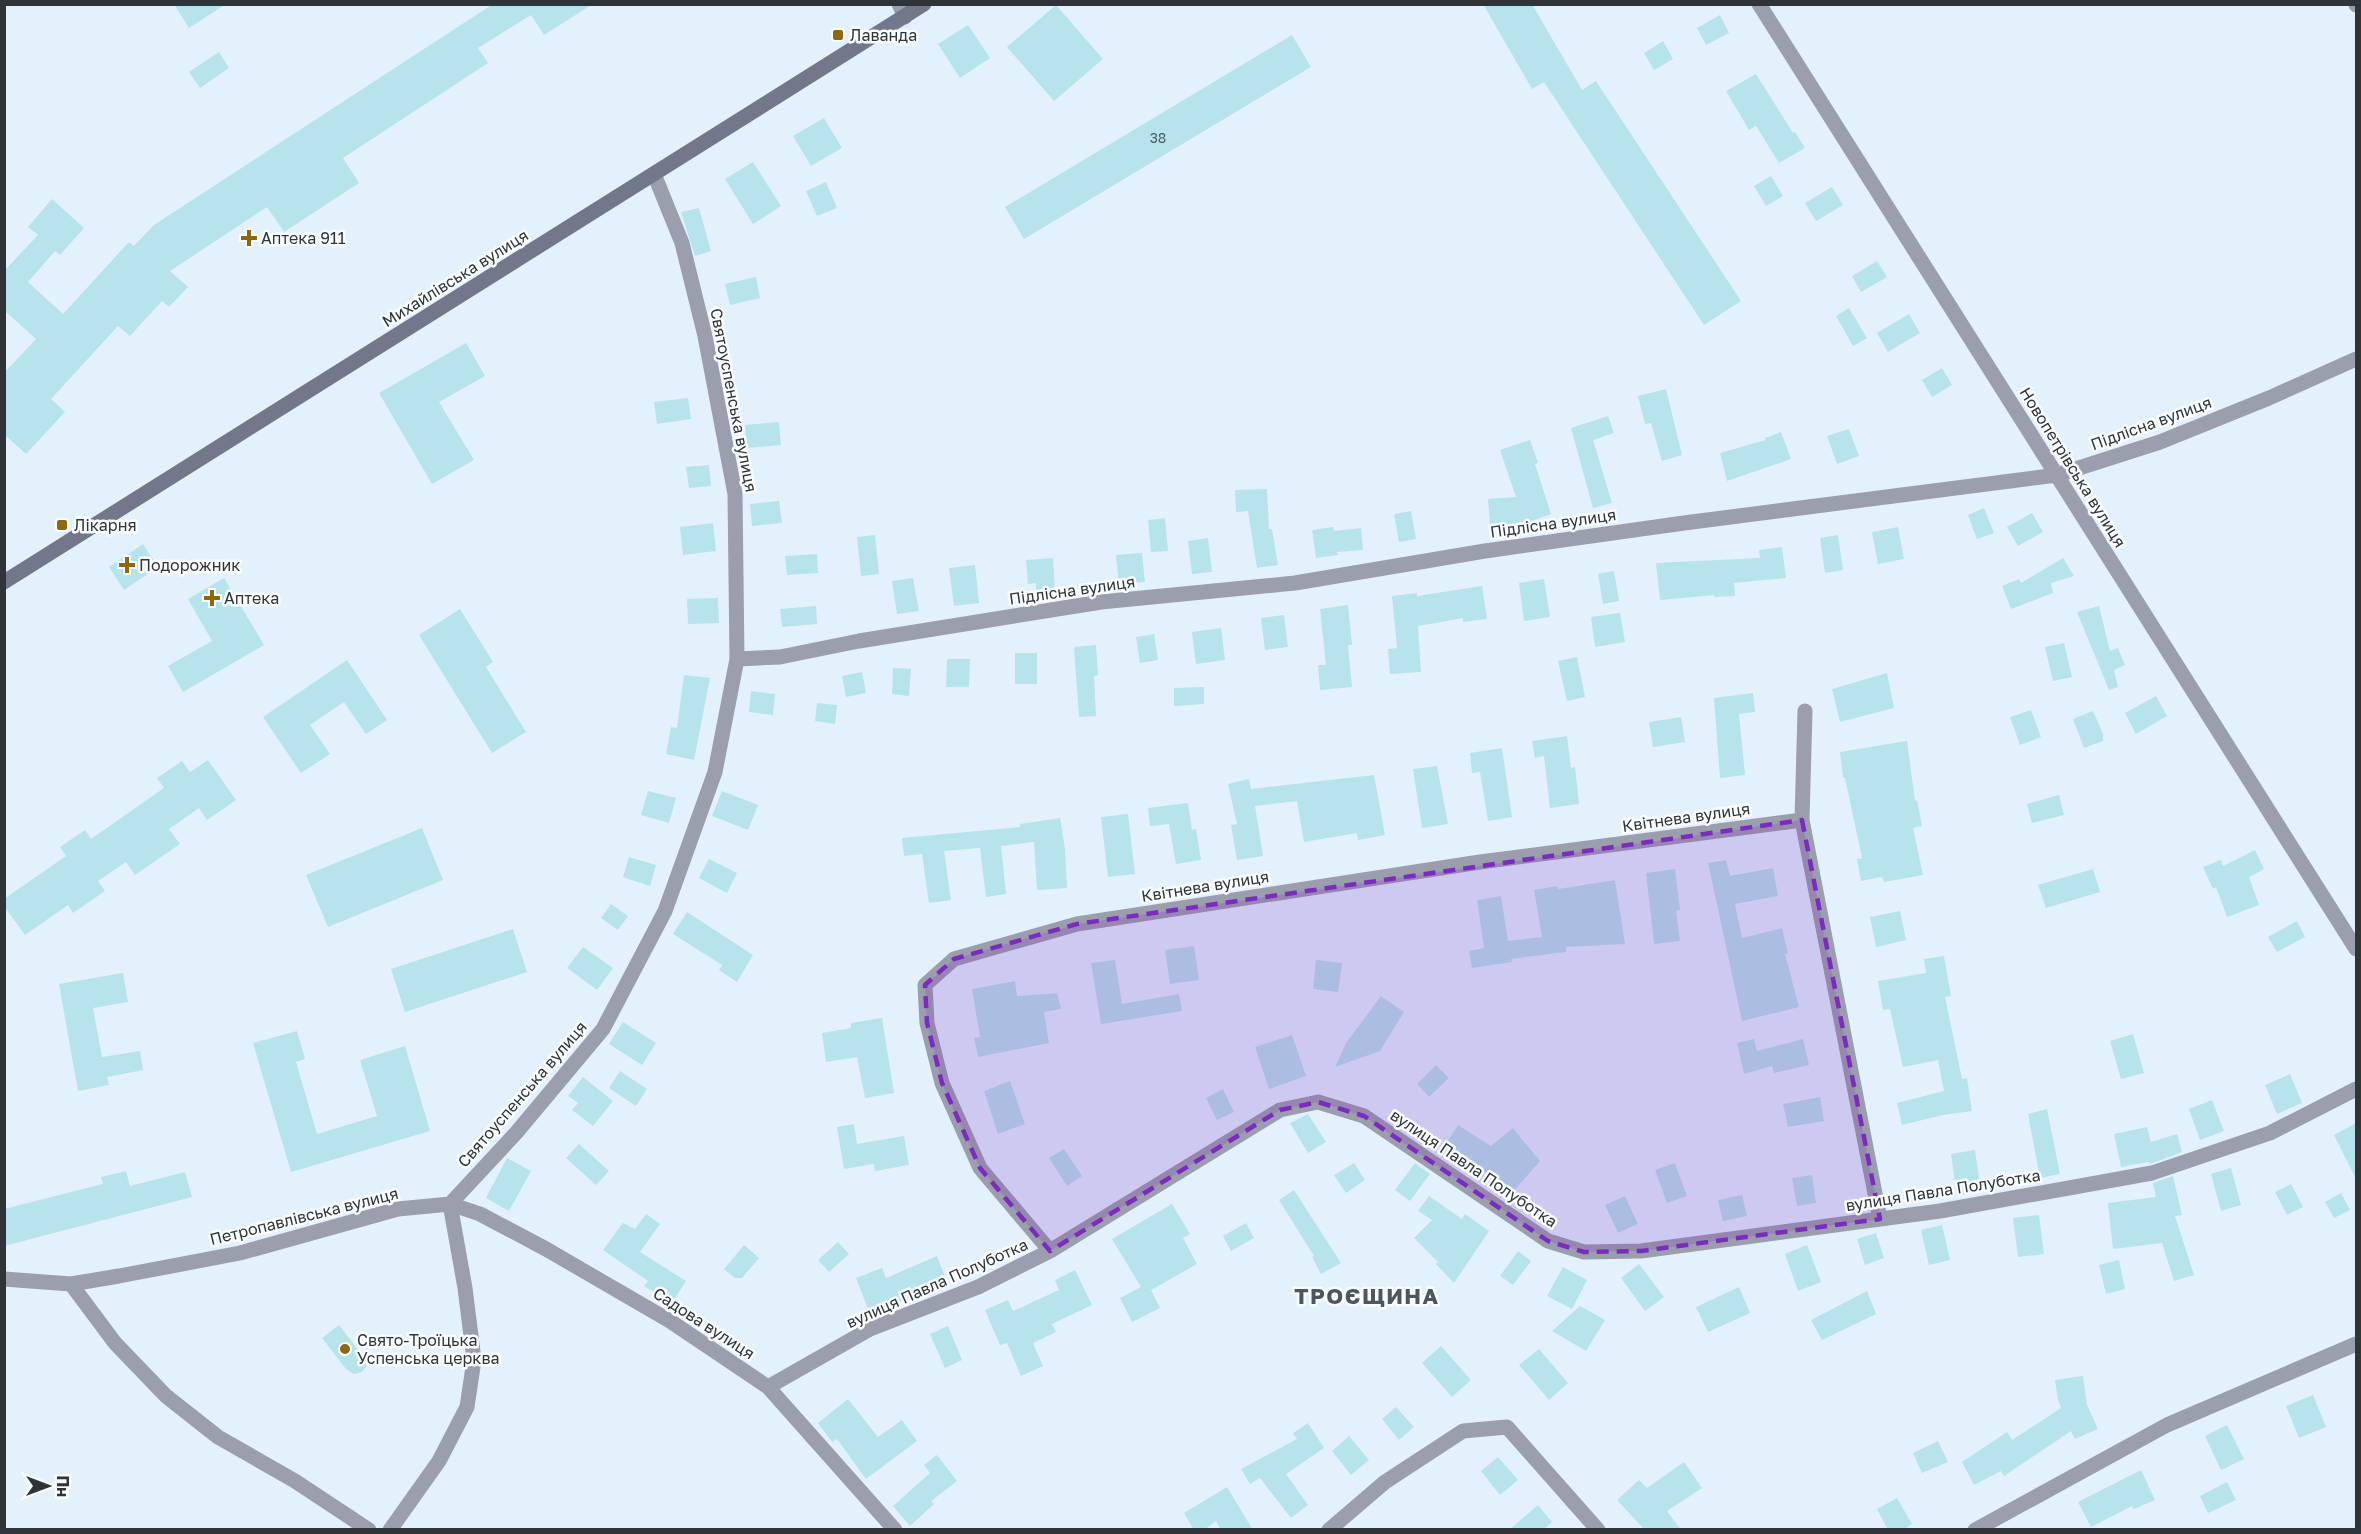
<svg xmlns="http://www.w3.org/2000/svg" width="2361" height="1534" viewBox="0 0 2361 1534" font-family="'Golos Text',sans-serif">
	<rect width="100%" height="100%" fill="#e3f1fd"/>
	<!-- building -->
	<path fill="#b7e3ec" d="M174 4H226L189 28Z
		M493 4H593L544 35 531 15 478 48 488 63 343 158 359 183 284 232 267 207 170 271 188 287 169 307 162 301 130 336 118 326 51 399 65 412 26 454 4 434V373L36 339 4 310V271L38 235 28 227 52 199 84 228 60 255 55 251 28 282 63 314 129 242 134 246 154 225Z
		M1483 4H1532L1582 90 1596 81 1741 301 1704 325 1544 82 1532 89Z
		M1056 5 1103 59 1054 101 1007 47Z
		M1720 15 1729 33 1706 45 1697 28Z
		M968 25 990 58 960 78 938 44Z
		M1292 35 1311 67 1024 239 1005 207Z
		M1663 41 1673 59 1654 70 1644 53Z
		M219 52 229 68 200 88 189 72Z
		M1756 74 1793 133 1795 132 1805 148 1779 163 1756 126 1749 130 1726 91Z
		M824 118 842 148 811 166 793 136Z
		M753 162 781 206 753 224 725 179Z
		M1771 176 1783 196 1766 206 1754 186Z
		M826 182 837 208 817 216 806 191Z
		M1832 187 1843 205 1816 221 1805 203Z
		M699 208 711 251 695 256 681 212Z
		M1877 261 1887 277 1861 292 1852 276Z
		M756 277 760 298 730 305 725 284Z
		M1849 308 1867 338 1853 346 1836 316Z
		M1909 314 1920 333 1888 352 1877 333Z
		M466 343 485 376 439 402 474 460 432 484 379 393Z
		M1942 368 1952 385 1932 397 1922 380Z
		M1666 389 1682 455 1662 461 1651 423 1645 424 1638 396Z
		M688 398 691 419 657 424 654 402Z
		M1608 416 1614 433 1593 440 1612 503 1593 508 1571 428Z
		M779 422 781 445 747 448 745 425Z
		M1849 429 1859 456 1837 464 1827 436Z
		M1781 432 1791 459 1727 481 1720 453 1766 440 1765 438Z
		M1530 440 1538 463 1535 464 1551 514 1523 524 1490 526 1488 499 1516 497 1500 450Z
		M709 465 711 486 689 488 686 467Z
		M1267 489 1269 529H1272L1278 565 1257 568 1248 511 1236 512 1235 490Z
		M779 501 782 523 752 526 750 504Z
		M1984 508 1994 533 1977 539 1968 515Z
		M1411 511 1416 539 1399 542 1394 514Z
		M2032 513 2043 532 2018 546 2007 527Z
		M1165 518 1168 551 1151 552 1148 520Z
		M713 523 716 551 683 555 680 527Z
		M1333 527 1334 531 1361 528 1363 550 1337 552 1338 555 1316 558 1312 530Z
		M1898 527 1904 559 1878 564 1872 532Z
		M875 535 879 574 861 576 857 537Z
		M1838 535 1843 570 1825 573 1820 538Z
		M1208 538 1212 572 1192 574 1188 541Z
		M143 544 158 567 124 590 109 567Z
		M1782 547 1786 578 1734 583 1735 596 1714 597V595L1660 600 1656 563 1760 558 1759 550Z
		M1142 553 1145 582 1119 584 1116 555Z
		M817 554 818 573 787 575 785 556Z
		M1053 558 1055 592 1036 593V583L1028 584 1026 560Z
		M2063 558 2074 576 2051 583 2053 593 2011 609 2002 586 2019 579 2021 583Z
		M975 565 979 603 954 606 949 568Z
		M1614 571 1619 601 1603 604 1598 574Z
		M224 578 264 645 183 692 168 666 212 641 188 599Z
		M913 578 919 611 897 614 892 581Z
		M1544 579 1550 617 1524 621 1519 583Z
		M1482 586 1487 619 1463 622V618L1418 626 1421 672 1390 674 1388 649 1397 648 1392 596 1417 593V596Z
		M718 598 719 623 688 624 687 599Z
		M1348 605 1352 645H1348L1352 687 1320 690 1318 665H1326L1320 609Z
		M816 606 817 624 782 627 780 609Z
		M2099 606 2110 651 2118 648 2125 665 2114 670 2118 687 2109 690 2077 612Z
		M460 609 493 662 486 667 526 732 492 753 419 635Z
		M1620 613 1625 642 1595 647 1591 617Z
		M1284 615 1288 647 1265 650 1261 618Z
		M1221 628 1225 660 1196 664 1192 632Z
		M1154 634 1158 660 1140 663 1136 637Z
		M2064 643 2072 677 2053 681 2045 647Z
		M1096 645 1098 675 1094 676 1096 716 1079 717 1074 647Z
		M1015 653H1037V684H1015Z
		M1577 657 1585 697 1567 701 1558 661Z
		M947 659H970L969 687H946Z
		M347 660 387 720 366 734 344 702 310 725 330 754 301 773 263 717Z
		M893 668 911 669 909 696 892 694Z
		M862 672 866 693 846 697 842 676Z
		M1887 673 1894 708 1840 722 1832 689Z
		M684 675 710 678 694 760 666 754 671 727 677 728Z
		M1204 687V704L1174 706V688Z
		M751 691 775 694 773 715 749 712Z
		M1753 693 1755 712 1739 714 1745 775 1720 778 1714 698Z
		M2156 696 2167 716 2136 734 2125 713Z
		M817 703 837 705 835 724 815 721Z
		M2031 710 2041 737 2020 745 2010 717Z
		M2093 711 2103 734V741L2084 748 2073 719Z
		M1681 717 1685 742 1653 747 1649 722Z
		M1567 736 1571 768 1575 767 1579 804 1550 808 1544 756 1535 758 1532 741Z
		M1907 741 1915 801 1917 800 1922 826 1913 828 1923 875 1884 882 1882 877 1861 881 1857 859 1862 858 1845 778H1843L1840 752Z
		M1502 748 1512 817 1488 821 1480 772 1472 773 1470 753Z
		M208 760 236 800 207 820 199 808 169 829 180 844 135 875 126 862 98 881 105 891 73 913 68 905 25 935 4 906V899L66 856 60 847 85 830 91 839 164 788 157 778 182 761 190 772Z
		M1437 766 1448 824 1422 828 1413 769Z
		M1374 775 1385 835 1358 840 1357 833 1304 842 1297 801 1255 806 1263 856 1237 860 1231 825 1237 824 1228 784 1249 779 1251 789Z
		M648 791 676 798 669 823 641 815Z
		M722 791 758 805 748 830 712 816Z
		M2059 795 2064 815 2032 823 2027 804Z
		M1188 803 1192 830 1196 829 1201 860 1176 864 1169 824 1150 826 1148 808Z
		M1128 814 1135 874 1108 877 1101 817Z
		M1060 818 1065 849 1067 888 1037 890 1034 842 1001 846 1006 894 986 897 980 848 944 851 951 900 929 903 922 854 904 856 902 838 1020 827V824Z
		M422 828 443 880 328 927 306 875Z
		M2255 850 2264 869 2249 877 2259 905 2227 917 2216 887 2213 889 2203 867 2221 860 2223 866Z
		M629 857 656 865 650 886 623 877Z
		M709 859 737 873 727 893 699 878Z
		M1726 860 1730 876 1773 868 1778 896 1735 904 1742 938 1782 928 1788 953 1785 954 1799 1007 1742 1021 1708 863Z
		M1675 869 1680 910 1676 911 1680 941 1654 944 1646 873Z
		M2093 869 2100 892 2046 908 2038 885Z
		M1615 880 1625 944 1566 947V952L1511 959 1512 962 1472 968 1469 951 1484 948 1477 900 1501 896 1508 941 1542 937 1534 890 1557 886 1558 889Z
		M611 904 628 916 618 930 601 918Z
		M1900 911 1906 940 1876 947 1870 917Z
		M687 912 753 955 737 982 719 970 722 965 673 934Z
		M2297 921 2305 937 2277 952 2268 937Z
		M513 929 527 972 405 1012 391 969Z
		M1194 946 1199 980 1170 984 1165 950Z
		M583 947 613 968 597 990 567 968Z
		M1944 956 1951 996 1945 997 1962 1079 1967 1078 1972 1111 1943 1115 1902 1125 1897 1103 1944 1091 1938 1060 1903 1067 1890 1009 1883 1010 1878 981 1926 973 1924 959Z
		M1115 960 1122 1004 1179 994 1182 1011 1101 1024 1091 963Z
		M1316 960 1342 963 1338 992 1313 989Z
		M123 973 128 1002 93 1008 102 1057 140 1051 143 1070 107 1077 109 1085 78 1091 59 984Z
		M1015 981 1017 996 1057 993 1061 1009 1044 1012 1049 1043 978 1057 974 1038 980 1037 972 989Z
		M1381 996 1404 1012 1380 1051 1335 1067 1346 1043Z
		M882 1018 894 1093 865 1098 857 1057 826 1062 822 1033 851 1028V1023Z
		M623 1022 656 1043 642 1065 609 1044Z
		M297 1031 305 1059 296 1062 317 1134 377 1116 360 1060 405 1046 430 1131 291 1172 253 1043Z
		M2133 1034 2144 1073 2121 1079 2110 1041Z
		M1292 1035 1306 1076 1269 1089 1255 1047Z
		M1754 1039 1757 1051 1803 1039 1809 1065 1774 1073 1772 1066 1744 1074 1737 1043Z
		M1436 1065 1449 1078 1429 1097 1417 1084Z
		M620 1071 647 1089 636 1106 609 1088Z
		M2290 1074 2302 1103 2277 1114 2265 1085Z
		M583 1077 613 1101 593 1126 572 1110 578 1103 568 1096Z
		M1010 1081 1025 1124 998 1134 984 1091Z
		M1223 1089 1234 1112 1217 1120 1206 1098Z
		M1820 1097 1824 1121 1788 1127 1783 1104Z
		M2212 1100 2224 1131 2200 1140 2189 1109Z
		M2047 1109 2060 1174 2040 1178 2028 1114Z
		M1308 1114 1326 1142 1308 1153 1290 1123Z
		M2356 1123V1179L2334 1135Z
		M854 1124 857 1144 904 1136 909 1165 875 1171 874 1164 844 1169 837 1127Z
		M1458 1125 1491 1146 1513 1128 1540 1161 1511 1194 1467 1156 1463 1162 1442 1150Z
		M2147 1127 2151 1142 2177 1134 2182 1152 2150 1164 2148 1162 2121 1167 2114 1134Z
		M579 1144 609 1171 596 1185 566 1158Z
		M1064 1149 1082 1176 1067 1186 1049 1158Z
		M1975 1150 1981 1192 1957 1196 1951 1154Z
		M507 1158 531 1171 509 1211 486 1198Z
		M1354 1163 1365 1180 1346 1193 1334 1175Z
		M1415 1163 1430 1174 1410 1201 1395 1190Z
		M1675 1163 1687 1196 1667 1203 1655 1170Z
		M2231 1168 2241 1205 2221 1211 2211 1174Z
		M126 1171 130 1186 185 1172 192 1197 4 1246V1209L103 1184 101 1177Z
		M1812 1175 1816 1203 1797 1206 1792 1178Z
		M2173 1176 2182 1215 2175 1216 2194 1275 2174 1281 2162 1243 2113 1249 2108 1203 2156 1197 2153 1183Z
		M2291 1184 2303 1207 2287 1215 2275 1192Z
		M1294 1190 1341 1263 1321 1274 1312 1257 1314 1256 1279 1200Z
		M2341 1193 2350 1210 2334 1218 2325 1202Z
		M1742 1195 1747 1216 1723 1221 1718 1200Z
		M1429 1196 1462 1219 1465 1214 1489 1231 1454 1283 1436 1264 1438 1262 1414 1238 1432 1220 1418 1211Z
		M1625 1196 1638 1224 1618 1233 1605 1205Z
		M1172 1204 1190 1234 1183 1238 1197 1264 1151 1290 1160 1308 1132 1322 1120 1298 1141 1287 1112 1239Z
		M646 1214 660 1224 640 1252 686 1281 672 1303 644 1286 648 1281 603 1250 623 1223 635 1229Z
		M2039 1215 2044 1254 2018 1257 2013 1218Z
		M1246 1223 1254 1238 1231 1251 1223 1236Z
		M1942 1225 1950 1260 1929 1265 1921 1230Z
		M1876 1233 1884 1258 1865 1265 1857 1239Z
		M838 1242 849 1254 829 1272 818 1260Z
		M744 1245 759 1258 742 1278H735L724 1269Z
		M1807 1245 1821 1282 1798 1291 1785 1254Z
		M1518 1251 1531 1261 1513 1285 1500 1276Z
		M937 1256 947 1282 870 1314 856 1278 882 1268 886 1278Z
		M2119 1260 2125 1289 2106 1294 2099 1265Z
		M1639 1264 1664 1297 1645 1311 1621 1278Z
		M1563 1267 1587 1280 1572 1309 1547 1296Z
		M1075 1270 1092 1305 1052 1324 1056 1332 1033 1343 1043 1366 1021 1376 1007 1343 1000 1345 985 1310 1008 1300 1013 1311 1059 1290 1055 1280Z
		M1739 1287 1750 1313 1708 1332 1696 1307Z
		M1867 1291 1876 1314 1822 1340 1811 1320Z
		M1580 1306 1605 1320 1586 1351 1552 1331Z
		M339 1325 363 1356 367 1365 362 1372 354 1374 346 1369 322 1338Z
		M948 1326 962 1360 945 1368 930 1334Z
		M1441 1346 1471 1380 1452 1397 1422 1363Z
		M1539 1349 1568 1383 1549 1400 1519 1365Z
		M2083 1376 2087 1405 2098 1429 2075 1439 2071 1431 2004 1476 2001 1471 1974 1485 1962 1462 2007 1432 2012 1440 2061 1408 2058 1400 2055 1380Z
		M2313 1395 2326 1427 2299 1438 2286 1406Z
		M848 1399 878 1437 902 1420 917 1441 866 1479 837 1439 832 1442 818 1423Z
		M1396 1407 1414 1427 1399 1440 1382 1419Z
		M1308 1423 1324 1448 1286 1474 1308 1505 1291 1518 1260 1478 1250 1484 1241 1469 1297 1439 1293 1433Z
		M2227 1425 2244 1459 2221 1470 2205 1436Z
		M1349 1436 1369 1460 1351 1475 1332 1451Z
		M1938 1441 1948 1462 1922 1473 1913 1453Z
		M937 1455 957 1481 931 1501 934 1504 910 1526 893 1506 930 1473 924 1465Z
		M1498 1457 1518 1480 1500 1495 1481 1471Z
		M1684 1462 1702 1488 1667 1511 1681 1530H1645L1617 1500 1639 1480 1647 1488Z
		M2141 1470 2155 1500 2134 1509 2132 1506 2091 1527 2078 1502Z
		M2227 1482 2236 1500 2208 1513 2200 1496Z
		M1227 1487 1253 1530H1221L1216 1521 1204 1530H1194L1184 1513Z
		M1897 1498 1912 1524 1903 1530H1888L1877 1509Z
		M1538 1505 1552 1522 1543 1530H1509Z"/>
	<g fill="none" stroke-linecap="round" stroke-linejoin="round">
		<!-- minor -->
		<path stroke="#9b9ead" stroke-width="15" d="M899 4 905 17
			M2356 4V5
			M737 659 780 657 859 641 1101 602 1295 583 1485 551 1684 523 2057 475 2160 442 2269 398 2356 359
			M1805 711 1802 820 1880 1219
			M450 1204 516 1133 603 1029 665 911 715 772 737 659 735 494 705 336 682 243 654 174
			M1050 1251 980 1168 942 1083 927 1023 925 985 954 959 1077 924 1480 862 1802 820
			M4 1279 71 1284 119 1276 240 1253 398 1209 450 1204 480 1214 546 1249 670 1321 768 1387 895 1530
			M71 1284 115 1343 166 1396 218 1437 295 1481 369 1530
			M768 1387 870 1329 978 1287 1050 1251 1280 1110 1318 1102 1364 1116 1548 1241 1584 1252 1641 1251 1940 1211 2152 1173 2270 1133 2356 1089
			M390 1530 439 1461 467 1407 474 1360 465 1288 450 1204
			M1329 1530 1385 1482 1463 1431 1507 1427 1598 1530
			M1975 1530 2167 1425 2356 1344"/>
		<!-- tertiary -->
		<path stroke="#9b9ead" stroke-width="15" d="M1759 4 2356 949"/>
		<!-- secondary -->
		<path stroke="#73778c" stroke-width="15" d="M4 582 924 4"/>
	</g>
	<!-- marked area -->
	<path fill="#7b2cbf" fill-opacity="0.2" stroke="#7b2cbf" stroke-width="4.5" stroke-dasharray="12 8" stroke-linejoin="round" d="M1802 820 1880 1219 1641 1251 1584 1252 1548 1241 1364 1116 1318 1102 1280 1110 1050 1251 980 1168 942 1083 927 1023 925 985 954 959 1077 924Z"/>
	<!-- markers -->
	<g fill="#8e680c" stroke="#fafdff" stroke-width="2">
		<rect x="832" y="29" width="12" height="12" rx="3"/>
		<path d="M246 229h6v6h6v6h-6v6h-6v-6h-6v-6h6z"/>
		<rect x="56" y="519" width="12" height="12" rx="3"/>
		<path d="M124 556h6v6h6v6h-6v6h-6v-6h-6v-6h6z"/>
		<path d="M209 589h6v6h6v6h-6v6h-6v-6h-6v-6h6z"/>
		<circle cx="345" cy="1349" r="6"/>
	</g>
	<g text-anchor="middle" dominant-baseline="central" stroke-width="5" stroke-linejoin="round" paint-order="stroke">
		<!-- number labels -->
		<g font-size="14" fill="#516065">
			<text x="1158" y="137">38</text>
		</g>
		<!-- poi labels -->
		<g font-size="16" fill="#2f3438" stroke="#fafdff" text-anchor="start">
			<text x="850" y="35">Лаванда</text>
			<text x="261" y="238">Аптека 911</text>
			<text x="74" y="525">Лікарня</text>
			<text x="139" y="565">Подорожник</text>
			<text x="224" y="598">Аптека</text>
			<text x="357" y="1340">Свято-Троїцька<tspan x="357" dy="18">Успенська церква</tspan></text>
		</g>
		<!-- street labels -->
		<g font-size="16" fill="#2f3438" stroke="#fafdff">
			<text transform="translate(455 278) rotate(-32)">Михайлівська вулиця</text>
			<text transform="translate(734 400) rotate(79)">Святоуспенська вулиця</text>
			<text transform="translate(2151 423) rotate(-20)">Підлісна вулиця</text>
			<text transform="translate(2073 467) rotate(58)">Новопетрівська вулиця</text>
			<text transform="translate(1553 523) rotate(-8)">Підлісна вулиця</text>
			<text transform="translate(1072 590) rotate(-8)">Підлісна вулиця</text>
			<text transform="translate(1686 817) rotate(-8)">Квітнева вулиця</text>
			<text transform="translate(1205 886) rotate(-9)">Квітнева вулиця</text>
			<text transform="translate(522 1094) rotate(-49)">Святоуспенська вулиця</text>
			<text transform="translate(1474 1168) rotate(34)">вулиця Павла Полуботка</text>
			<text transform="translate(1943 1190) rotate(-9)">вулиця Павла Полуботка</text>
			<text transform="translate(304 1216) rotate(-14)">Петропавлівська вулиця</text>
			<text transform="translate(937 1283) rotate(-24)">вулиця Павла Полуботка</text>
			<text transform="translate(704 1323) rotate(33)">Садова вулиця</text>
		</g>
		<!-- district labels -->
		<g font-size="22" font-weight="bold" letter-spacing="1.5" fill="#4b5660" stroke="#fafdff">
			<text x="1367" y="1295">ТРОЄЩИНА</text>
		</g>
	</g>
	<!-- border -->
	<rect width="2361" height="1534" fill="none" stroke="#2f3438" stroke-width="12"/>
	<!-- north arrow -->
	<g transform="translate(48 1486) rotate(90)" stroke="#fafdff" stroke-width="4.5" paint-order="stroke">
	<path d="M0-4.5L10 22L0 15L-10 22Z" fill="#2f3438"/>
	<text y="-9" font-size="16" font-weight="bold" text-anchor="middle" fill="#2f3438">Пн</text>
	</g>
</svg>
